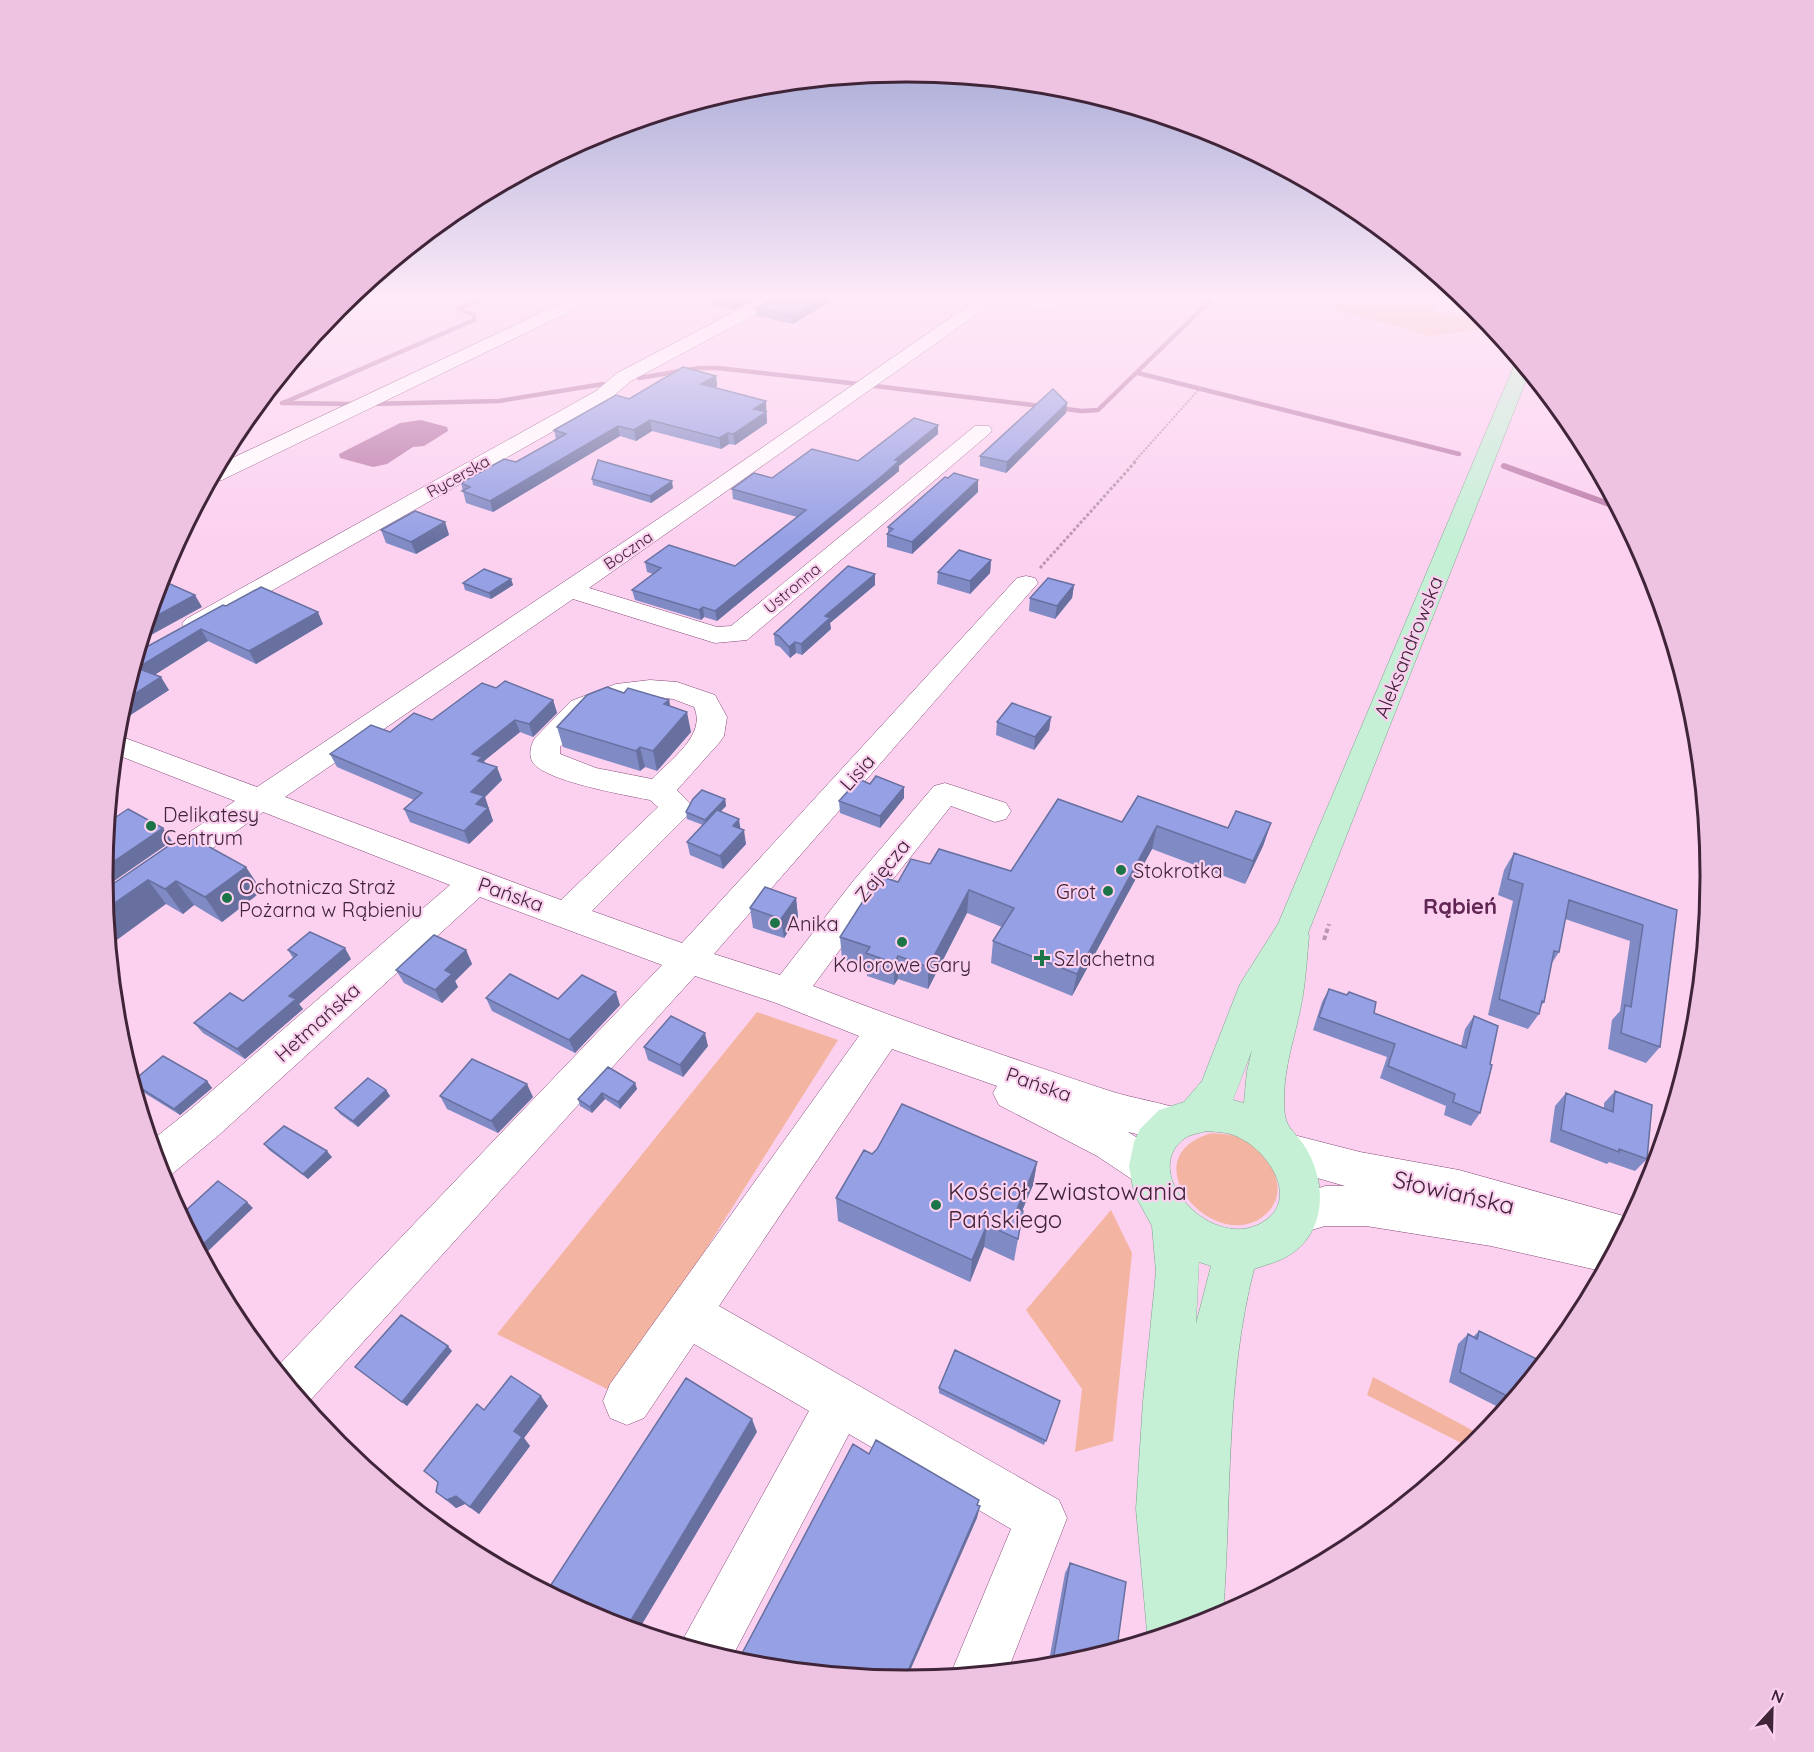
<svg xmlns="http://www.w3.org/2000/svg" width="1814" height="1752" viewBox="0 0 1814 1752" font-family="Quicksand,sans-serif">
	<rect width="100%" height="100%" fill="#fcd1f0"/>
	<!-- green -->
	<path fill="#f3b4a1" d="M1342 296H1441L1432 311 1487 321 1492 328 1429 336 1333 309Z
		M757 1012 838 1040 615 1393 497 1334Z
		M1212 1133C1226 1134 1240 1135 1251 1144 1273 1159 1289 1192 1267 1213 1219 1260 1125 1158 1212 1133Z
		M1111 1210 1132 1253 1113 1441 1075 1452 1082 1389 1026 1310Z
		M1373 1377 1483 1436 1471 1448 1367 1395Z"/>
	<!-- water -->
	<path fill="#ba7aa9" d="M421 420 447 427 448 431 424 446 413 447 387 464 373 467 340 458 339 454 400 423Z"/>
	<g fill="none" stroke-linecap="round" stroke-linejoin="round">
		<!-- stream-far1 -->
		<path stroke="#ba7aa9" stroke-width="4.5" d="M1138 373 1459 454
			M639 378 699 368H718L859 384
			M875 386 1082 411 1098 410 1215 296
			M282 403 356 404
			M283 403 474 320V315L458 309 487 296
			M369 404 499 401 603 384"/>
		<!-- stream -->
		<path stroke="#ba7aa9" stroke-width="6" d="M1504 466 1617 507"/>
		<!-- minor casing -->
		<g stroke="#854877" stroke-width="1">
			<path id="minor" d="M577 296H598L596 299 222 480 211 481 220 464Z
				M765 296H786L784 299 631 381 610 399 204 629 195 632 186 629 182 624 186 619 596 391 617 373Z
				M982 296H1024L1043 299 1047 296H1066L1052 309 1046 310 996 301 589 588 717 627 731 626 975 426H989L992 430 989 434 747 640 715 643 573 599 285 797 561 900 658 807 650 800C625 795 550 782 534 764 528 757 530 746 535 738L571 701 616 684 650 680 677 682 715 695 727 717 724 736 719 743 677 790 693 807 688 815 592 911 682 943 1017 578 1026 576 1035 578 1038 583 714 954 780 975 854 880 934 786 945 783 1006 803 1011 811 1006 819 995 822 951 806 878 898 813 986C911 1024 1010 1058 1110 1091 1135 1099 1161 1102 1185 1111L1191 1124 1185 1137 1171 1142 1128 1132 1163 1154 1169 1167 1163 1180 1148 1186 1133 1180 1097 1156 999 1105 993 1093 997 1086 892 1049 719 1306 1059 1500 1067 1518 1008 1670 952 1676 951 1673 1011 1529 849 1434 731 1659 681 1643 809 1411 694 1344 644 1418 627 1425 610 1418 603 1401 610 1384 859 1036 776 1003 695 976 306 1405 276 1368 662 965 480 897 219 1135 172 1174 162 1178 151 1141 191 1109 450 885 263 812 118 916 107 919 104 891 235 801 115 754 117 735 257 787 682 503ZM650 696 673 699 694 707C707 735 670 760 652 779L596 768 560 754V747L591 713 622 701Z
				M1286 1133 1360 1152 1459 1170 1631 1218 1605 1267 1597 1270 1491 1246 1366 1226H1325L1298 1234 1283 1228 1277 1214 1283 1200 1325 1186H1345L1272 1165 1266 1152 1272 1139Z"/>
		</g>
		<!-- major casing -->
		<g stroke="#7da28d" stroke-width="1">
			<path id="major" d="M1520 361 1529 373 1308 933 1309 936C1307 956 1306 976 1303 995 1297 1032 1283 1066 1284 1103 1284 1131 1295 1129 1307 1150 1327 1185 1326 1233 1288 1256 1278 1262 1265 1265 1254 1269 1225 1382 1232 1499 1223 1614L1150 1638 1147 1631 1136 1509 1143 1402 1156 1272 1152 1226 1134 1193 1129 1166 1134 1142 1140 1129 1159 1110 1184 1102 1202 1081 1240 984 1278 924 1514 366ZM1252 1050 1247 1071 1244 1103 1233 1100ZM1207 1131C1217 1132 1229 1132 1238 1137 1267 1150 1299 1196 1266 1220 1216 1257 1136 1173 1185 1138 1191 1134 1200 1133 1207 1131ZM1199 1262 1211 1266 1196 1324Z"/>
		</g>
		<!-- path-far2 -->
		<path stroke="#bb96b1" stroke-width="2" stroke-dasharray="2 1.5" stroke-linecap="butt" d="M1134 462 1201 387"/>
		<!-- path-far1 -->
		<path stroke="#bb96b1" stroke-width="3" stroke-dasharray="3 2" stroke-linecap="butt" d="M1040 568 1136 461"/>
		<!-- path -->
		<path stroke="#bb96b1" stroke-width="4" stroke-dasharray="4.5 3" stroke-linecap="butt" d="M1324 940 1329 924"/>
		<!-- minor -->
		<use href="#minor" fill="#fff" fill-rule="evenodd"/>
		<!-- major -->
		<use href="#major" fill="#c5f0d6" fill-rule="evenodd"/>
	</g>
	<!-- wall -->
	<path fill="#808ac5" d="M760 296 733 310 714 306 713 298Z
		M839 296 793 324 757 316 756 308Z
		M716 376 717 386 714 388 767 411 766 412 767 423 735 445 729 444 721 449 652 431 636 441 620 436 493 512 466 503 461 483 516 462 556 439 554 430 629 399Z
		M1067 403 1066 413 1006 473 980 466V456Z
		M938 434 899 466V471L882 485 717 621 704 617 701 620 635 600 632 590 653 574 647 572 645 562 735 566 797 517 733 499 732 489 772 478 858 461Z
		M592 479 673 488 651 503 593 485Z
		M978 492 912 554 887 547V534L888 533V527Z
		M445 522 449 535 416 554 386 543 381 530Z
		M991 560 990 573 970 594 937 584 938 572Z
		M875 574V585L830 623 831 629 802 655 796 653 790 658 780 647 775 645 774 634Z
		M511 579 513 585 491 599 465 590 463 583Z
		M1074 585 1072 598 1055 619 1029 611 1030 598Z
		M226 606 323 624 256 664 208 641 154 675 169 690 129 716 120 712 139 651Z
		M496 688 553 700 557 713 533 737 520 732 484 761 485 763 502 780 485 797 493 821 469 844 410 822 404 809 414 800 337 767 330 754 390 732 432 720Z
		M624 693 669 700 670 706 691 732 657 771 645 767 640 771 563 747 557 727Z
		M1051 717 1049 730 1034 750 996 735 997 722Z
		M870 784 904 798 880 828 840 813 839 801Z
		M725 799 726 806 721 811 741 829 746 844 723 869 690 855 687 842 703 825 687 819 686 812Z
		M1122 822 1228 828 1271 823 1263 846 1245 884 1152 849 1072 996 991 963 993 941 1002 927 967 913 928 989 898 979 894 985 867 976V968L842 959 840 937 898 882 930 864 1011 871Z
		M186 834 262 891 222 922 194 905 183 914 166 904 104 890Z
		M1707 840 1711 876 1695 1035 1700 849Z
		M1514 853 1677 910 1660 1047 1646 1063 1608 1049 1612 1020 1620 1011 1630 941 1565 919 1559 952 1552 963 1544 1002 1540 1007 1539 1014 1528 1029 1488 1015 1513 901 1498 895 1504 870Z
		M796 898 798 917 784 938 753 928 750 908Z
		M288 950 351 959 299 1004 303 1009 245 1059 203 1033 194 1023 243 1001 293 958Z
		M466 950 472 964 455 981 458 987 442 1003 404 983 396 970Z
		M1329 989 1374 1013 1461 1046 1465 1029 1474 1016 1490 1064 1480 1113 1471 1126 1444 1115 1446 1106 1380 1078 1387 1057 1313 1030 1322 1002Z
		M486 998 558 999 620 1005 575 1053 492 1011Z
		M708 1046 683 1077 648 1060 644 1047Z
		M133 1081H207L212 1088 180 1115 138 1089 134 1085Z
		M635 1083 637 1089 620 1109 605 1099 592 1113 580 1106 578 1099Z
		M386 1090 390 1096 358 1127 340 1114 335 1108Z
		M1615 1091 1647 1159 1635 1171 1609 1162 1607 1164 1550 1142 1555 1106 1566 1093 1604 1108V1103Z
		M440 1096 533 1097 498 1133 447 1109Z
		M264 1144 332 1157 308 1179 269 1150Z
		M872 1154 1037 1162 1033 1185 1022 1211H1023L1014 1261 984 1247 970 1282 838 1221 836 1198Z
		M1479 1331 1543 1362 1504 1410 1449 1382 1458 1344 1468 1334 1473 1337Z
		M452 1351 407 1406 355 1367Z
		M939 1388 1060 1401 1044 1445 939 1393Z
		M548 1406 524 1438 530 1446 479 1514 465 1504 456 1508 436 1492 438 1483 424 1471 484 1410Z
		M1070 1563 1064 1665 1048 1666 1065 1573Z"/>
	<!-- shaded-wall -->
	<path fill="#6870a0" d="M352 296H365L340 306Z
		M743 296H760L733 310 732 302Z
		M825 296H839L793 324 792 316Z
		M716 376 717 386 703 395 701 384Z
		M766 401 767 423 735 445 733 434 754 409Z
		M1067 403 1066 413 1006 473 1007 462Z
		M650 420 652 431 636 441 634 430Z
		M938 425V434L899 466V471L717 621 715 611Z
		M618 426 620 436 493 512 490 501Z
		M728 433 729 444 721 449 719 438Z
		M978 480V492L912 554V542Z
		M672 481 673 488 651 503 650 496Z
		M445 522 449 535 416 554 411 542Z
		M991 560 990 573 970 594V581Z
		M875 574V585L830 623 831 629 802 655 801 644 825 616Z
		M511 579 513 585 491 599 489 593Z
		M1074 585 1072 598 1055 619 1057 606Z
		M195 595 202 607 142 640 149 620Z
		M703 607 704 617 701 620 699 610Z
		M318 612 323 624 256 664 249 651Z
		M201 629 208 641 145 681 137 668Z
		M795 642 796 653 790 658 789 647Z
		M161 677 169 690 129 716 122 706 124 701Z
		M553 700 557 713 533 737 529 724Z
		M669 700 673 720 664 704Z
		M687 712 691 732 657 771 653 751Z
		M1051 717 1049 730 1034 750 1035 737Z
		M515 720 520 732 484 761 487 770 472 754Z
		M640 747 645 767 640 771 636 751Z
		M497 767 502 780 485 797 493 821 469 844 464 831 471 792Z
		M904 787V798L880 828V816Z
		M725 799 726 806 706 826 705 820Z
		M739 819 741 832 733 826Z
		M1271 823 1263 846 1245 884 1253 861Z
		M1157 826 1152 849 1072 996 1077 974Z
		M163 828 172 841 104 888 103 876 104 868Z
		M744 830 746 844 723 869 720 856Z
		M246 867 262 891 222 922 205 897Z
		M148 880 166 904 110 945 106 909Z
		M176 881 194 905 183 914 165 889Z
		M969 890 967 913 928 989V967Z
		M796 898 798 917 784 938 781 919Z
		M345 948 351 959 299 1004 303 1009 245 1059 237 1049 289 996Z
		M466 950 472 964 455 981 458 987 442 1003 435 990 445 970Z
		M898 956V979L894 985V963Z
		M616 992 620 1005 575 1053 569 1040Z
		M705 1033 708 1046 683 1077 680 1065Z
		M207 1081 212 1088 180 1115 174 1109Z
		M635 1083 637 1089 620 1109 618 1102Z
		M527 1084 533 1097 498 1133 491 1121Z
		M386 1090 390 1096 358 1127 353 1121Z
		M602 1093 605 1099 592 1113 590 1107Z
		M327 1151 332 1157 308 1179 303 1174Z
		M1037 1162 1033 1185 1013 1232 1017 1209Z
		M247 1202 253 1208 203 1256 199 1248Z
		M987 1225 984 1247 970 1282 972 1260Z
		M448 1346 452 1351 407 1406 402 1402Z
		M541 1396 548 1406 524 1438 530 1446 479 1514 470 1507 514 1431Z
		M752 1419 757 1432 638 1631 627 1627Z
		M456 1496 465 1504 456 1508 447 1500Z
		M980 1506 977 1518 906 1680H904Z"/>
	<!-- building -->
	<path fill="#95a0e5" stroke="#6870a0" stroke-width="1.5" d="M717 296H743L732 302 713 298Z
		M778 296H825L792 316 756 308Z
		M683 367 716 376 701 384 766 401 754 409 766 412 733 434 728 433 719 438 650 420 634 430 618 426 490 501 462 491 470 487 461 483 504 459 516 462 566 434 554 430 616 395 629 399Z
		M1053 389 1067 403 1007 462 980 456Z
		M914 418 938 425 895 460 899 461 882 476 715 611 703 607 699 610 632 590 661 568 645 562 669 545 735 566 806 510 732 489 754 473 772 478 812 449 858 461Z
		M598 460 672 481 650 496 592 479Z
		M954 473 978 480 912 542 887 534 893 529 888 527 945 477 948 478Z
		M415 511 445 522 411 542 381 530Z
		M959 550 991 560 970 581 938 572Z
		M848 566 875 574 825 616 830 618 801 644 795 642 789 647 779 636 774 634Z
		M484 569 511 579 489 593 463 583Z
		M1048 578 1074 585 1057 606 1030 598Z
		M161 580 195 595 149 620Z
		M261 587 318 612 249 651 201 629 137 668 161 677 124 701 139 651 223 605 226 606Z
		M505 681 553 700 529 724 515 720 472 754 482 757 478 761 497 767 471 792 484 796 476 804 488 808 464 831 404 809 422 793 330 754 371 725 390 732 414 713 432 720 482 683 496 688Z
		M607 687 624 693 628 688 669 700 664 704 687 712 653 751 640 747 636 751 557 727 587 695Z
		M1012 703 1051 717 1035 737 997 722Z
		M876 776 904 787 880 816 839 801 859 779 870 784Z
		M702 790 725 799 705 820 686 812 693 799Z
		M1138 796 1228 828 1236 811 1271 823 1253 861 1157 826 1077 974 993 941 1014 908 969 890 928 967 898 956 894 963 866 953 870 947 840 937 879 876 898 882 911 859 930 864 939 849 1011 871 1058 799 1122 822Z
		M128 809 163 828 104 868 109 814 116 817Z
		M717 810 739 819 733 826 744 830 720 856 687 842Z
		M186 834 246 867 205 897 176 881 165 889 148 880 106 909 104 890Z
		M1514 853 1677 910 1660 1047 1621 1033 1625 1005 1631 1007 1643 925 1569 900 1559 952 1554 951 1544 1002 1542 1001 1539 1014 1499 999 1523 884 1508 879Z
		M765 887 796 898 781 919 750 908Z
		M310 932 345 948 289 996 296 999 237 1049 194 1023 230 993 243 1001 297 955 288 950Z
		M434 935 466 950 445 970 452 974 435 990 396 970Z
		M510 974 558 999 582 975 616 992 569 1040 486 998Z
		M1329 989 1347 995 1349 992 1376 1002 1374 1013 1466 1048 1474 1016 1498 1026 1490 1064 1492 1065 1480 1113 1453 1102 1455 1094 1388 1066 1395 1044 1319 1017Z
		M671 1016 705 1033 680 1065 644 1047Z
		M163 1056 207 1081 174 1109 134 1084 133 1081Z
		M472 1059 527 1084 491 1121 440 1096Z
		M608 1067 635 1083 618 1102 602 1093 590 1107 578 1099Z
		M368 1078 386 1090 353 1121 335 1108Z
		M1615 1091 1652 1105 1647 1159 1619 1149V1152L1561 1130 1566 1093 1613 1112Z
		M902 1104 1037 1162 1017 1209 1023 1211 1018 1239 987 1225 972 1260 836 1198 864 1150 872 1154 877 1149Z
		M284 1126 327 1151 303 1174 264 1144Z
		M218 1181 247 1202 199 1248 181 1215Z
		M401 1315 448 1346 402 1402 355 1367Z
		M1479 1331 1543 1362 1513 1399 1460 1372 1468 1334 1477 1339Z
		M955 1350 1060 1401 1046 1441 939 1388Z
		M511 1376 541 1396 514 1431 522 1437 470 1507 456 1496 447 1500 436 1492 438 1482 424 1471 477 1404 484 1410Z
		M686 1378 752 1419 627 1627 599 1619 547 1591Z
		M876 1440 979 1500 977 1505 980 1506 904 1680 750 1664 738 1661 853 1444 869 1454Z
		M1070 1563 1126 1582 1117 1648 1064 1665 1052 1666Z"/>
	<!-- sky -->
	<linearGradient id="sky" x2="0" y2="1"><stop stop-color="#959dcf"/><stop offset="0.55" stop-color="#feeaf8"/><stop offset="1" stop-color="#feeaf8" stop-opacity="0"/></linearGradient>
	<rect width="1814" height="541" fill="url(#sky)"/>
	<!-- markers -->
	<g fill="#1c7549" stroke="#fcd1f0" stroke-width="2">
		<circle cx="151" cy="826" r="6"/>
		<circle cx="1121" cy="870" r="6"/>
		<circle cx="1108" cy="891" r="6"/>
		<circle cx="227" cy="898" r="6"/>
		<circle cx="775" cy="923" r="6"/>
		<circle cx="902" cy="942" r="6"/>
		<path d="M1039 949h6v6h6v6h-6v6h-6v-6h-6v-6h6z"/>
		<circle cx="936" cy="1205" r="6"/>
	</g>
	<g text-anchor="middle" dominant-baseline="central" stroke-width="4.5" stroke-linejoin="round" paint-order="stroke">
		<!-- far-street labels -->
		<g font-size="16" fill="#402539" stroke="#fcd1f0">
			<text transform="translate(458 476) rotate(-29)">Rycerska</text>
			<text transform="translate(628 550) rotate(-34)">Boczna</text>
			<text transform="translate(792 588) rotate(-40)">Ustronna</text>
		</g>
		<!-- street labels -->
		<g font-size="20" fill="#402539" stroke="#fcd1f0">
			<text transform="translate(1408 647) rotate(-68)">Aleksandrowska</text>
			<text transform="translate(857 772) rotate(-48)">Lisia</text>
			<text transform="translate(882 870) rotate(-51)">Zajęcza</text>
			<text transform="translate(511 894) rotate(19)">Pańska</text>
			<text transform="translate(317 1022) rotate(-42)">Hetmańska</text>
			<text transform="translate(1039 1084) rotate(19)">Pańska</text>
		</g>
		<!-- poi labels -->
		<g font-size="20" fill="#402539" stroke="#fcd1f0" text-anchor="start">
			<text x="163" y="814">Delikatesy<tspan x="163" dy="23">Centrum</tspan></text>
			<text x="1133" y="870">Stokrotka</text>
			<text x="239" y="886">Ochotnicza Straż<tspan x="239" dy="23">Pożarna w Rąbieniu</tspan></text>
			<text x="1096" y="891" text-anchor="end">Grot</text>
			<text x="787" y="923">Anika</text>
			<text x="1054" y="958">Szlachetna</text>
			<text x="902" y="964" text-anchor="middle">Kolorowe Gary</text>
		</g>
		<!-- quarter labels -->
		<g font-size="22" font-weight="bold" fill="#612654" stroke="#fcd1f0">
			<text x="1460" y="906">Rąbień</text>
		</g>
		<!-- near-poi labels -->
		<g font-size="24" fill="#402539" stroke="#fcd1f0" text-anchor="start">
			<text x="948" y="1191">Kościół Zwiastowania<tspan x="948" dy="28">Pańskiego</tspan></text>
		</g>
		<!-- near-street labels -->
		<g font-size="24" fill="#402539" stroke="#fcd1f0">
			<text transform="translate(1454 1192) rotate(13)">Słowiańska</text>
		</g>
	</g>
	<!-- crop -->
	<path d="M0 0H1814V1752H0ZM906 82H907A793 793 0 0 1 1700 875V877A793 793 0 0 1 907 1670H906A793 793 0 0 1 113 877V875A793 793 0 0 1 906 82Z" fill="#edc3e1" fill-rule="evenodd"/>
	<path fill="none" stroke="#402539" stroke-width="3" d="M906 82H907A793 793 0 0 1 1700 875V877A793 793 0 0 1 907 1670H906A793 793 0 0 1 113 877V875A793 793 0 0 1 906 82Z"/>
	<!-- north arrow -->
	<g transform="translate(1772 1710) rotate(22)" stroke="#fcd1f0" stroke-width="4.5" paint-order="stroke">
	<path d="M0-4.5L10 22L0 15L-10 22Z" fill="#402539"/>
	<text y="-9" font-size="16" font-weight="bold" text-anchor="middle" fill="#402539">N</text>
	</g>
</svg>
